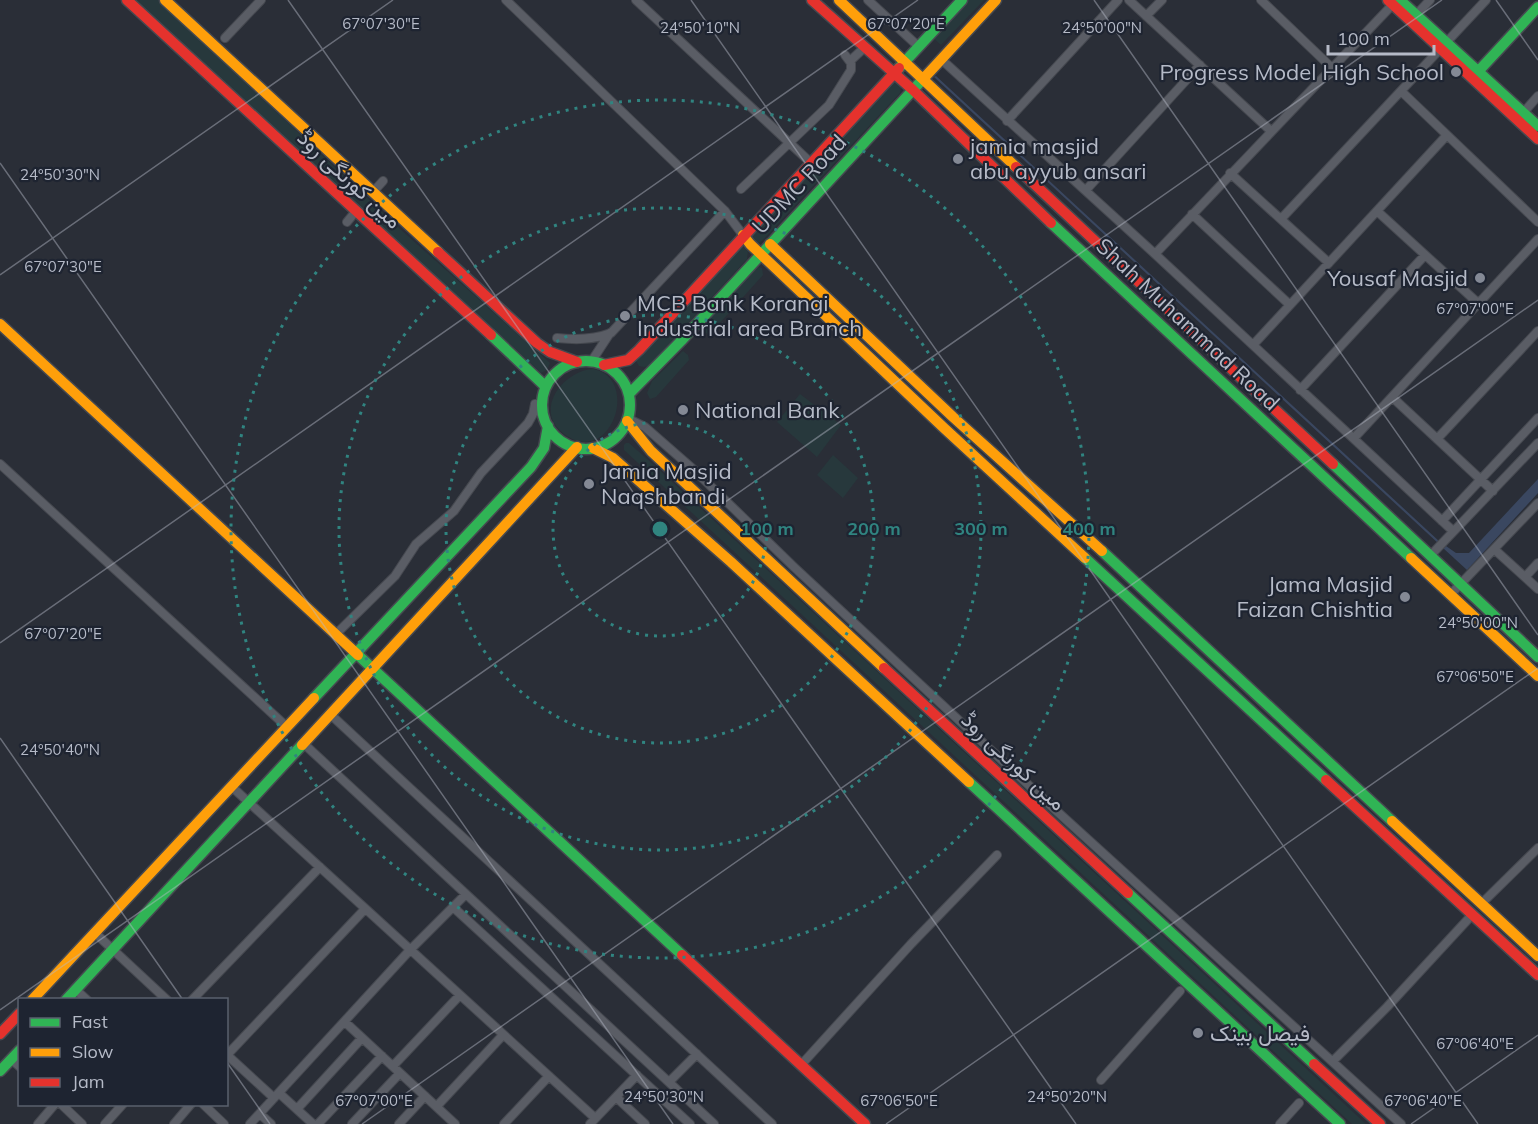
<svg xmlns="http://www.w3.org/2000/svg" width="1538" height="1124" viewBox="0 0 1538 1124" font-family="Mulish,Vazirmatn,sans-serif">
	<rect width="100%" height="100%" fill="#2a2e37"/>
	<!-- green -->
	<path fill="#27383c" d="M136 0H158L399 228 550 363 547 370 541 373Z
		M967 0H984L941 45 932 37Z
		M891 82 899 83 901 88 900 93 762 241 756 244 750 238 751 234Z
		M742 246 748 251 747 259 649 366 644 367 639 366 635 359 739 247Z
		M759 267 762 268 763 275 710 334 705 333 703 326 755 268Z
		M683 351 688 355 689 360 656 397 650 399 647 393 652 381Z
		M593 369C641 378 611 469 564 434 533 411 562 371 593 369Z
		M800 394 841 425 817 457 777 422Z
		M626 443H629L656 467 1366 1124H1352L624 450V445Z
		M833 455 858 478 843 498 817 475Z"/>
	<!-- water -->
	<path fill="#3a4760" d="M936 76 1440 542 1439 544 934 77Z
		M1538 479V493L1467 570 1443 548 1446 546 1456 553H1469Z"/>
	<g fill="none" stroke-linecap="round" stroke-linejoin="round">
		<!-- street casing -->
		<g stroke="#464950" stroke-width="10">
			<path id="street" d="M506 0 725 211 743 235
				M636 0 810 162
				M868 0 919 47
				M1129 0 1271 131
				M1261 0 1332 68
				M1416 15 1430 0
				M1146 16 1162 0
				M225 38 261 0
				M942 60 1155 254 1453 531
				M850 61 864 48
				M1401 91 1538 222
				M1523 113 1538 96
				M1007 121 1118 0
				M1230 173 1329 263
				M741 189 829 105 851 70V63L845 55
				M1086 190 1200 65
				M373 192 383 181
				M1377 211 1479 304
				M1192 214 1290 305
				M1281 219 1486 0
				M347 222 356 211
				M1155 254 1396 1
				M557 338C576 340 593 340 611 333L725 211
				M1253 345 1447 135
				M591 362 610 333
				M1300 390 1425 255
				M1392 397 1493 491
				M535 404 548 426
				M629 419 645 427 693 469 795 568 1050 805 1401 1124
				M1354 438 1538 239
				M1437 439 1538 331
				M0 464 287 727
				M1442 521 1538 418
				M1494 549 1538 589
				M1430 556 1538 443
				M1525 577 1538 563
				M1451 594 1538 503
				M336 634 395 576 416 544 454 511 481 473 528 423 533 414 535 404
				M330 714 772 1124
				M303 743 714 1124
				M232 787 595 1118
				M466 894 453 907 690 1124
				M1481 904 1538 848
				M94 932 167 1000
				M75 989 87 1000
				M192 1000 320 867
				M345 1022 455 1124
				M226 1054 274 1098
				M227 1055 365 909
				M11 1059 20 1067
				M1333 1061 1387 1007 1471 916
				M801 1065 911 944 997 855
				M393 1066 460 995
				M1101 1080 1180 991
				M669 1082 697 1054
				M279 1093 313 1124
				M616 1097 645 1124
				M61 1104 82 1124
				M203 1104 224 1124
				M437 1106 503 1035
				M297 1109 362 1038
				M260 1114 271 1124
				M38 1124 55 1104
				M105 1124 123 1104
				M174 1124 191 1104
				M250 1124 410 950 453 907
				M318 1124 382 1056
				M352 1124 400 1073
				M399 1124 425 1096
				M504 1124 549 1076
				M590 1124 637 1075
				M1280 1124 1299 1103"/>
		</g>
		<!-- fast casing -->
		<g stroke="#464950" stroke-width="13">
			<path id="fast" d="M1400 0 1538 126
				M899 68 962 0
				M1473 77 1538 7
				M1051 223 1411 558
				M491 335 546 387
				M542 405a44 44 0 1 1 88 0a44 44 0 1 1-88 0Z
				M629 394 681 341 924 78
				M1333 464 1538 657
				M1102 551 1392 821
				M1085 558 1326 780
				M358 655 682 955
				M314 698 531 467 544 448 548 426
				M969 782 1340 1124
				M1128 893 1314 1064
				M66 1000 302 745
				M0 1071 20 1050"/>
		</g>
		<!-- slow casing -->
		<g stroke="#464950" stroke-width="13">
			<path id="slow" d="M165 0 438 252
				M839 0 1016 167
				M924 78 996 0
				M743 235 750 244 944 428 1085 558
				M770 244 953 417 1102 551
				M0 324 358 655
				M627 421 651 451 884 668
				M593 448 613 458 731 562 969 782
				M1411 558 1538 676
				M302 745 577 447
				M1392 821 1538 956
				M32 1000 314 698"/>
		</g>
		<!-- jam casing -->
		<g stroke="#464950" stroke-width="13">
			<path id="jam" d="M127 0 491 335
				M812 0 913 90 1051 223
				M1388 0 1538 139
				M1016 167 1333 464
				M438 252 537 343 550 352 577 362
				M604 365 628 360 639 350 899 68
				M884 668 1128 893
				M1326 780 1538 975
				M682 955 865 1124
				M0 1034 20 1013
				M1314 1064 1380 1124"/>
		</g>
		<!-- street -->
		<use href="#street" stroke="#5a5d65" stroke-width="8"/>
		<!-- fast -->
		<use href="#fast" stroke="#30b455" stroke-width="10"/>
		<!-- slow -->
		<use href="#slow" stroke="#ff9f0a" stroke-width="10"/>
		<!-- jam -->
		<use href="#jam" stroke="#e5322d" stroke-width="10"/>
	</g>
	<!-- ticks -->
	<path fill="none" stroke="#b5bac7" stroke-width="1.5" stroke-opacity="0.45" d="M288 0 1076 1124M691 0 1478 1124M1094 0 1538 635M1496 0 1538 60M0 163 673 1124M0 275 393 0M0 643 918 0M0 738 183 1000M0 1010 1442 0M226 1061 270 1124M362 1124 1538 300M886 1124 1538 668M1411 1124 1538 1035"/>
	<!-- distance rings -->
	<g fill="none" stroke="#308480" stroke-width="3" stroke-dasharray="3 6">
		<circle cx="660" cy="529" r="107"/>
		<circle cx="660" cy="529" r="214"/>
		<circle cx="660" cy="529" r="321"/>
		<circle cx="660" cy="529" r="429"/>
	</g>
	<!-- markers -->
	<g fill="#848995" stroke="#1e2431" stroke-width="2">
		<circle cx="1456" cy="72" r="6"/>
		<circle cx="958" cy="159" r="6"/>
		<circle cx="1480" cy="278" r="6"/>
		<circle cx="625" cy="316" r="6"/>
		<circle cx="683" cy="410" r="6"/>
		<circle cx="589" cy="484" r="6"/>
		<circle cx="1405" cy="597" r="6"/>
		<circle cx="1198" cy="1033" r="6"/>
	</g>
	<g text-anchor="middle" dominant-baseline="central" stroke-width="4.5" stroke-linejoin="round" paint-order="stroke">
		<!-- poi labels -->
		<g font-size="22" fill="#b5bac7" stroke="#1e2431" text-anchor="start">
			<text x="1444" y="72" text-anchor="end">Progress Model High School</text>
			<text x="970" y="146">jamia masjid<tspan x="970" dy="25">abu ayyub ansari</tspan></text>
			<text x="1468" y="278" text-anchor="end">Yousaf Masjid</text>
			<text x="637" y="303">MCB Bank Korangi<tspan x="637" dy="25">Industrial area Branch</tspan></text>
			<text x="695" y="410">National Bank</text>
			<text x="601" y="471">Jamia Masjid<tspan x="601" dy="25">Naqshbandi</tspan></text>
			<text x="1393" y="584" text-anchor="end">Jama Masjid<tspan x="1393" dy="25">Faizan Chishtia</tspan></text>
			<text x="1210" y="1033">فیصل بینک</text>
		</g>
		<!-- street labels -->
		<g font-size="22" fill="#b5bac7" stroke="#1e2431">
			<text transform="translate(350 179) rotate(43)">مین کورنگی روڈ</text>
			<text transform="translate(799 184) rotate(-47)">UDMC Road</text>
			<text transform="translate(1188 324) rotate(43)">Shah Muhammad Road</text>
			<text transform="translate(1014 761) rotate(43)">مین کورنگی روڈ</text>
		</g>
	</g>
	<g font-size="15" text-anchor="middle" fill="#b5bac7" stroke="#1e2431" stroke-width="4.5" stroke-linejoin="round" paint-order="stroke">
		<text x="906" y="29">67°07'20"E</text>
		<text x="381" y="29">67°07'30"E</text>
		<text x="700" y="33">24°50'10"N</text>
		<text x="1102" y="33">24°50'00"N</text>
		<text x="60" y="180">24°50'30"N</text>
		<text x="63" y="272">67°07'30"E</text>
		<text x="1475" y="314">67°07'00"E</text>
		<text x="1478" y="628">24°50'00"N</text>
		<text x="63" y="639">67°07'20"E</text>
		<text x="1475" y="682">67°06'50"E</text>
		<text x="60" y="755">24°50'40"N</text>
		<text x="1475" y="1049">67°06'40"E</text>
		<text x="664" y="1102">24°50'30"N</text>
		<text x="1067" y="1102">24°50'20"N</text>
		<text x="374" y="1106">67°07'00"E</text>
		<text x="899" y="1106">67°06'50"E</text>
		<text x="1423" y="1106">67°06'40"E</text>
	</g>
	<circle cx="660" cy="529" r="9" fill="#308480" stroke="#1e2431" stroke-width="3"/>
	<g font-size="18" text-anchor="middle" font-weight="bold" fill="#308480" stroke="#1e2431" stroke-width="4.5" stroke-linejoin="round" paint-order="stroke">
		<text x="767" y="535">100 m</text>
		<text x="874" y="535">200 m</text>
		<text x="981" y="535">300 m</text>
		<text x="1089" y="535">400 m</text>
	</g>
	<!-- legend -->
	<rect x="18" y="998" width="210" height="108" fill="#1e2431" stroke="#5a606d" stroke-width="1.5"/>
	<rect x="30" y="1018" width="30" height="9" fill="#30b455" stroke="#5a606d" stroke-width="1.5"/>
	<text x="72" y="1028" font-size="18" fill="#b5bac7">Fast</text>
	<rect x="30" y="1048" width="30" height="9" fill="#ff9f0a" stroke="#5a606d" stroke-width="1.5"/>
	<text x="72" y="1058" font-size="18" fill="#b5bac7">Slow</text>
	<rect x="30" y="1078" width="30" height="9" fill="#e5322d" stroke="#5a606d" stroke-width="1.5"/>
	<text x="72" y="1088" font-size="18" fill="#b5bac7">Jam</text>
	<!-- scale -->
	<path d="M1328 45v9h106v-9" fill="none" stroke="#b5bac7" stroke-width="3"/>
	<text x="1337" y="45" font-size="18" fill="#b5bac7" stroke="#1e2431" stroke-width="4.5" paint-order="stroke">100 m</text>
</svg>
